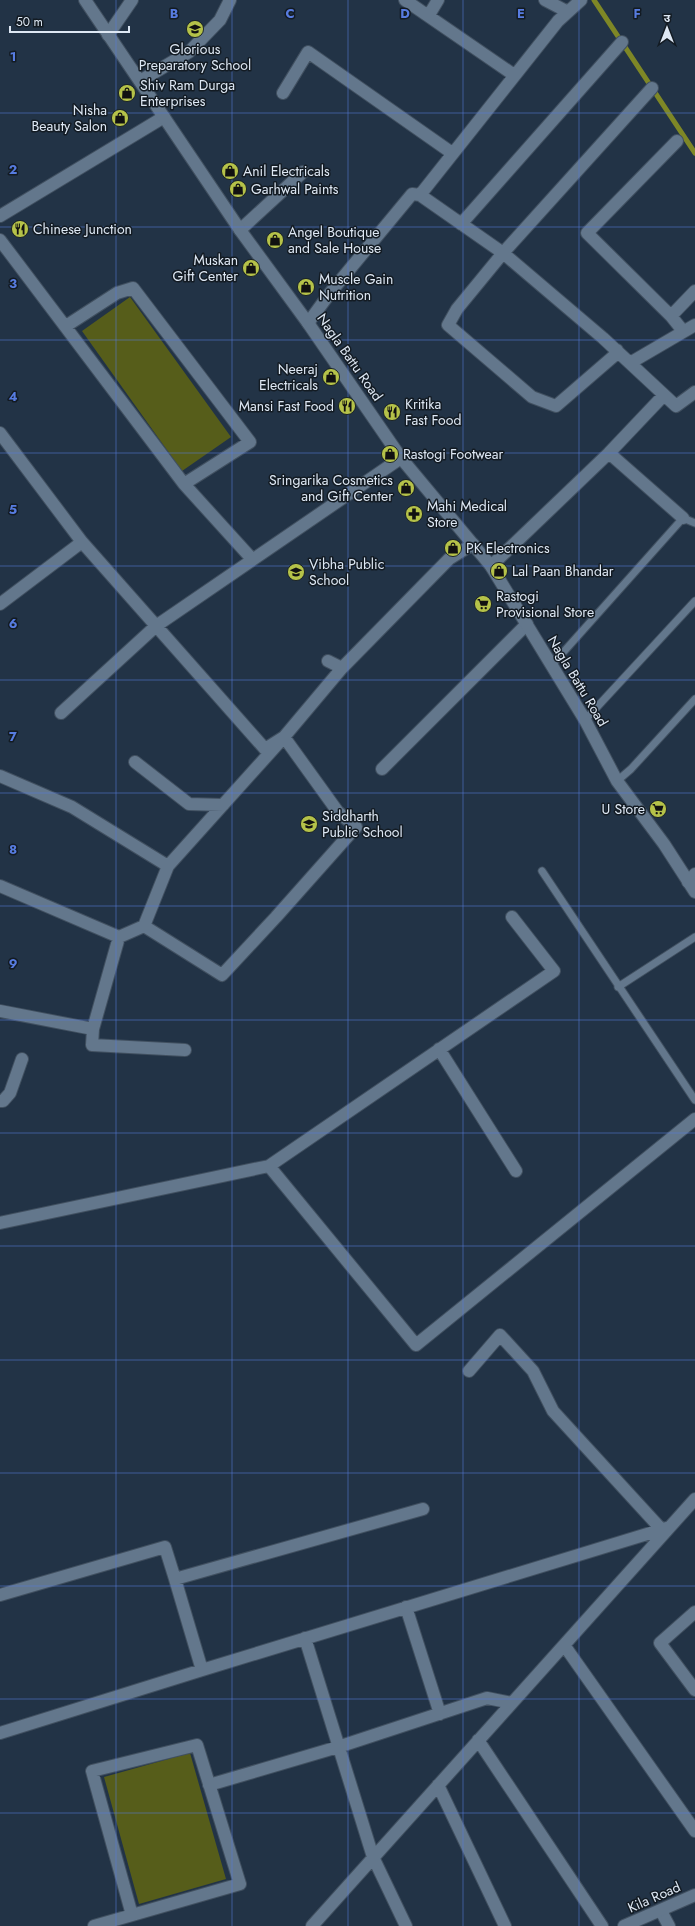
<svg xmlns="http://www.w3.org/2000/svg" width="695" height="1926" viewBox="0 0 695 1926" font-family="Jost,'Noto Sans Devanagari',sans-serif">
	<rect width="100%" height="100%" fill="#223346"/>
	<!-- park -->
	<path fill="#565d1a" d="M130 297 231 437 182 471 82 331Z
		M190 1753 226 1879 139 1904 104 1777Z"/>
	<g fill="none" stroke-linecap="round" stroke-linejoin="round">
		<!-- stream -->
		<path stroke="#7e8726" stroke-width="5" d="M594 0 695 153"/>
		<!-- lane casing -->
		<g stroke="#415060" stroke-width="9">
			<path id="lane" d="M551 666 683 518 695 523
				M585 720 695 601
				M617 781 631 769 695 699
				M542 871 695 1100
				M618 987 695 937"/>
		</g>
		<!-- street casing -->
		<g stroke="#415060" stroke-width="14">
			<path id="street" d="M405 0 514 75
				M545 0 568 12
				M429 15 438 0
				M108 35 132 0
				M140 81 189 52 220 20 230 0
				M283 93 308 52 452 153
				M677 141 587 233 671 316 683 331
				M420 195 503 253 603 338 676 406 695 392
				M0 216 164 117
				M461 224 622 42
				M240 230 303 172
				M0 240 184 484 252 559
				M671 316 695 291
				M308 323 330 293 412 194 420 195 558 21 581 0
				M66 326 117 293 133 288 250 442 184 484
				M617 350 615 355 556 406 532 397 448 325 457 309 503 253 652 88
				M630 363 695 325
				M0 433 82 542 265 749 284 737 338 812 356 827 276 917 222 975 144 926 119 937 0 886
				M609 453 683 518
				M491 566 609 453 664 395
				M0 604 82 542
				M328 661 342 668
				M61 713 156 626 401 458
				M135 762 189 804 223 805
				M382 769 527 624
				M0 776 72 807 168 866
				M688 882 695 874
				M144 926 168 866 284 737 342 668 449 559 473 544
				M0 1011 93 1029 119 937
				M93 1029 92 1045 185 1050
				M439 1049 516 1171
				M0 1101H3L10 1093 22 1059
				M269 1166 416 1345 695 1119
				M0 1223 269 1166 554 971 512 917
				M469 1371 500 1335 533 1371 553 1411 662 1530
				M175 1579 202 1670
				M0 1595 165 1547 175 1579 423 1509
				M406 1607 440 1714
				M695 1612 660 1643 695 1690
				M305 1638 373 1857 406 1926
				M564 1645 695 1831
				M0 1733 202 1670 670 1527
				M478 1740 602 1926
				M209 1785 338 1747 487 1698 512 1703
				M438 1785 505 1926
				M661 1911 669 1926
				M94 1926 240 1884 197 1745 92 1771 132 1915
				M312 1926 695 1499"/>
		</g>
		<!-- secondary casing -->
		<g stroke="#415060" stroke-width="14">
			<path id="secondary" d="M85 0 240 230 308 323 401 458 491 566 585 720 617 781 664 844 695 892
				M624 1926 695 1895"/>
		</g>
		<!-- lane -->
		<use href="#lane" stroke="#63778c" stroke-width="7"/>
		<!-- street -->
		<use href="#street" stroke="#63778c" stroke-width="12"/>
		<!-- secondary -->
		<use href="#secondary" stroke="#63778c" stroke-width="12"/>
	</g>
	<!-- grid -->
	<path fill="none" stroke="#577ce0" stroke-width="1" stroke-opacity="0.55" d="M116 0V1926M232 0V1926M348 0V1926M463 0V1926M579 0V1926M0 113H695M0 227H695M0 340H695M0 453H695M0 566H695M0 680H695M0 793H695M0 906H695M0 1020H695M0 1133H695M0 1246H695M0 1360H695M0 1473H695M0 1586H695M0 1699H695M0 1813H695"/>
	<!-- icons -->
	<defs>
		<g id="school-disc" transform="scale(0.9)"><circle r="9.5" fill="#b5c249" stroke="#131b23"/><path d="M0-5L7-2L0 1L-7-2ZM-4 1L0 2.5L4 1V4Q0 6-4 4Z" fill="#111"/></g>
		<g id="shop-disc" transform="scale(0.9)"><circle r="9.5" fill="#b5c249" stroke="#131b23"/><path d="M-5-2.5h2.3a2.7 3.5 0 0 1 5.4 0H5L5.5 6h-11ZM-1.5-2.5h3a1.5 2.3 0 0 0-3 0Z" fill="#111"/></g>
		<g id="restaurant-disc" transform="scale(0.9)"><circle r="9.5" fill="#b5c249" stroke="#131b23"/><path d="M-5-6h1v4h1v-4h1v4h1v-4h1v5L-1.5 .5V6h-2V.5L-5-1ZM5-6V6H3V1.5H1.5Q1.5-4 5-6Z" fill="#111"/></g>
		<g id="pharmacy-disc" transform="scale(0.9)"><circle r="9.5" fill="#b5c249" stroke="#131b23"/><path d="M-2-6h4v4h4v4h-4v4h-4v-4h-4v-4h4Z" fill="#111"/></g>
		<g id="supermarket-disc" transform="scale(0.9)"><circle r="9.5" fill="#b5c249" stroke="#131b23"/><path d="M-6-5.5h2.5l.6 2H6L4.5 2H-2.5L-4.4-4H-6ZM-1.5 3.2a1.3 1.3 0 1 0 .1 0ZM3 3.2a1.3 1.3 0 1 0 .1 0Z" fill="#111"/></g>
	</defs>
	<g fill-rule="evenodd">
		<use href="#school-disc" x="195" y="29"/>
		<use href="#shop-disc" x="127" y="93"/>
		<use href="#shop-disc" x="120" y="118"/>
		<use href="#shop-disc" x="230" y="171"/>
		<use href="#shop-disc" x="238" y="189"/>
		<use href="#restaurant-disc" x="20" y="229"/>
		<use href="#shop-disc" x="275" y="240"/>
		<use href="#shop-disc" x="251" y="268"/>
		<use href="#shop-disc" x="306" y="287"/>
		<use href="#shop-disc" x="331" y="377"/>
		<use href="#restaurant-disc" x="347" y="406"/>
		<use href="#restaurant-disc" x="392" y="412"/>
		<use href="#shop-disc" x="390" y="454"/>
		<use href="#shop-disc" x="406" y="488"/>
		<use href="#pharmacy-disc" x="414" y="514"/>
		<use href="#shop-disc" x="453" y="548"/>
		<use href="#shop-disc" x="499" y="571"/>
		<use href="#school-disc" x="296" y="572"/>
		<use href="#supermarket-disc" x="483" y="604"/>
		<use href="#supermarket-disc" x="658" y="809"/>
		<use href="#school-disc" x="309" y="824"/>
	</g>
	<g text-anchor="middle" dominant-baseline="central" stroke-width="3" stroke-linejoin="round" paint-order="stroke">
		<!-- poi labels -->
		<g font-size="14" fill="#dee8f4" stroke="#131b23" text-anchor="start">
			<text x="195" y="49" text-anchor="middle">Glorious<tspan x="195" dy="16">Preparatory School</tspan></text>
			<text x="140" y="85">Shiv Ram Durga<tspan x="140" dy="16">Enterprises</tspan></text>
			<text x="107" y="110" text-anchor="end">Nisha<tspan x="107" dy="16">Beauty Salon</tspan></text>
			<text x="243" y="171">Anil Electricals</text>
			<text x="251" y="189">Garhwal Paints</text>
			<text x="33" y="229">Chinese Junction</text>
			<text x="288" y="232">Angel Boutique<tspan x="288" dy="16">and Sale House</tspan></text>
			<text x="238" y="260" text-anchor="end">Muskan<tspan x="238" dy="16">Gift Center</tspan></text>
			<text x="319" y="279">Muscle Gain<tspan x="319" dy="16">Nutrition</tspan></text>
			<text x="318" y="369" text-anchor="end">Neeraj<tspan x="318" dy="16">Electricals</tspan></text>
			<text x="405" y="404">Kritika<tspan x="405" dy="16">Fast Food</tspan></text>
			<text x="334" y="406" text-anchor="end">Mansi Fast Food</text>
			<text x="403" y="454">Rastogi Footwear</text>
			<text x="393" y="480" text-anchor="end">Sringarika Cosmetics<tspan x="393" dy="16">and Gift Center</tspan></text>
			<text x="427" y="506">Mahi Medical<tspan x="427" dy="16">Store</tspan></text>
			<text x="466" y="548">PK Electronics</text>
			<text x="309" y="564">Vibha Public<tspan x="309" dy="16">School</tspan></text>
			<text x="512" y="571">Lal Paan Bhandar</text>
			<text x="496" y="596">Rastogi<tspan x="496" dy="16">Provisional Store</tspan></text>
			<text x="645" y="809" text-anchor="end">U Store</text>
			<text x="322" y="816">Siddharth<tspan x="322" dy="16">Public School</tspan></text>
		</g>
		<!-- street labels -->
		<g font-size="14" fill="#dee8f4" stroke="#131b23">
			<text transform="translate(350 357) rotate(55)">Nagla Battu Road</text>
			<text transform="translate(578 681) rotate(59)">Nagla Battu Road</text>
			<text transform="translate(654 1897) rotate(-24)">Kila Road</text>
		</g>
	</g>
	<g font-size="13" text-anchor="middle" font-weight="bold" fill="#577ce0" stroke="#131b23" stroke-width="3" stroke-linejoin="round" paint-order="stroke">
		<text x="174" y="18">B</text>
		<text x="290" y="18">C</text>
		<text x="405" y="18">D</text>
		<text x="521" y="18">E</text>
		<text x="637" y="18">F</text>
		<text x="13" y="61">1</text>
		<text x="13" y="174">2</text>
		<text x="13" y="288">3</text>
		<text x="13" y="401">4</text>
		<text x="13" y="514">5</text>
		<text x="13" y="628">6</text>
		<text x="13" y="741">7</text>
		<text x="13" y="854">8</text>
		<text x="13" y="968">9</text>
	</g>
	<!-- north arrow -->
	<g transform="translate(667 28)" stroke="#131b23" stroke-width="3" paint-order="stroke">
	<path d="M0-3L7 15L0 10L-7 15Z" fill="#dee8f4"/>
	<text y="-6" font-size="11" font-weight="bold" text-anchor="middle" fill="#dee8f4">उ</text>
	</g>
	<!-- scale -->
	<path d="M10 26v6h119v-6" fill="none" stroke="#dee8f4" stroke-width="2"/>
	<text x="16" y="26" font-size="12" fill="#dee8f4" stroke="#131b23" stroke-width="3" paint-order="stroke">50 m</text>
</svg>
